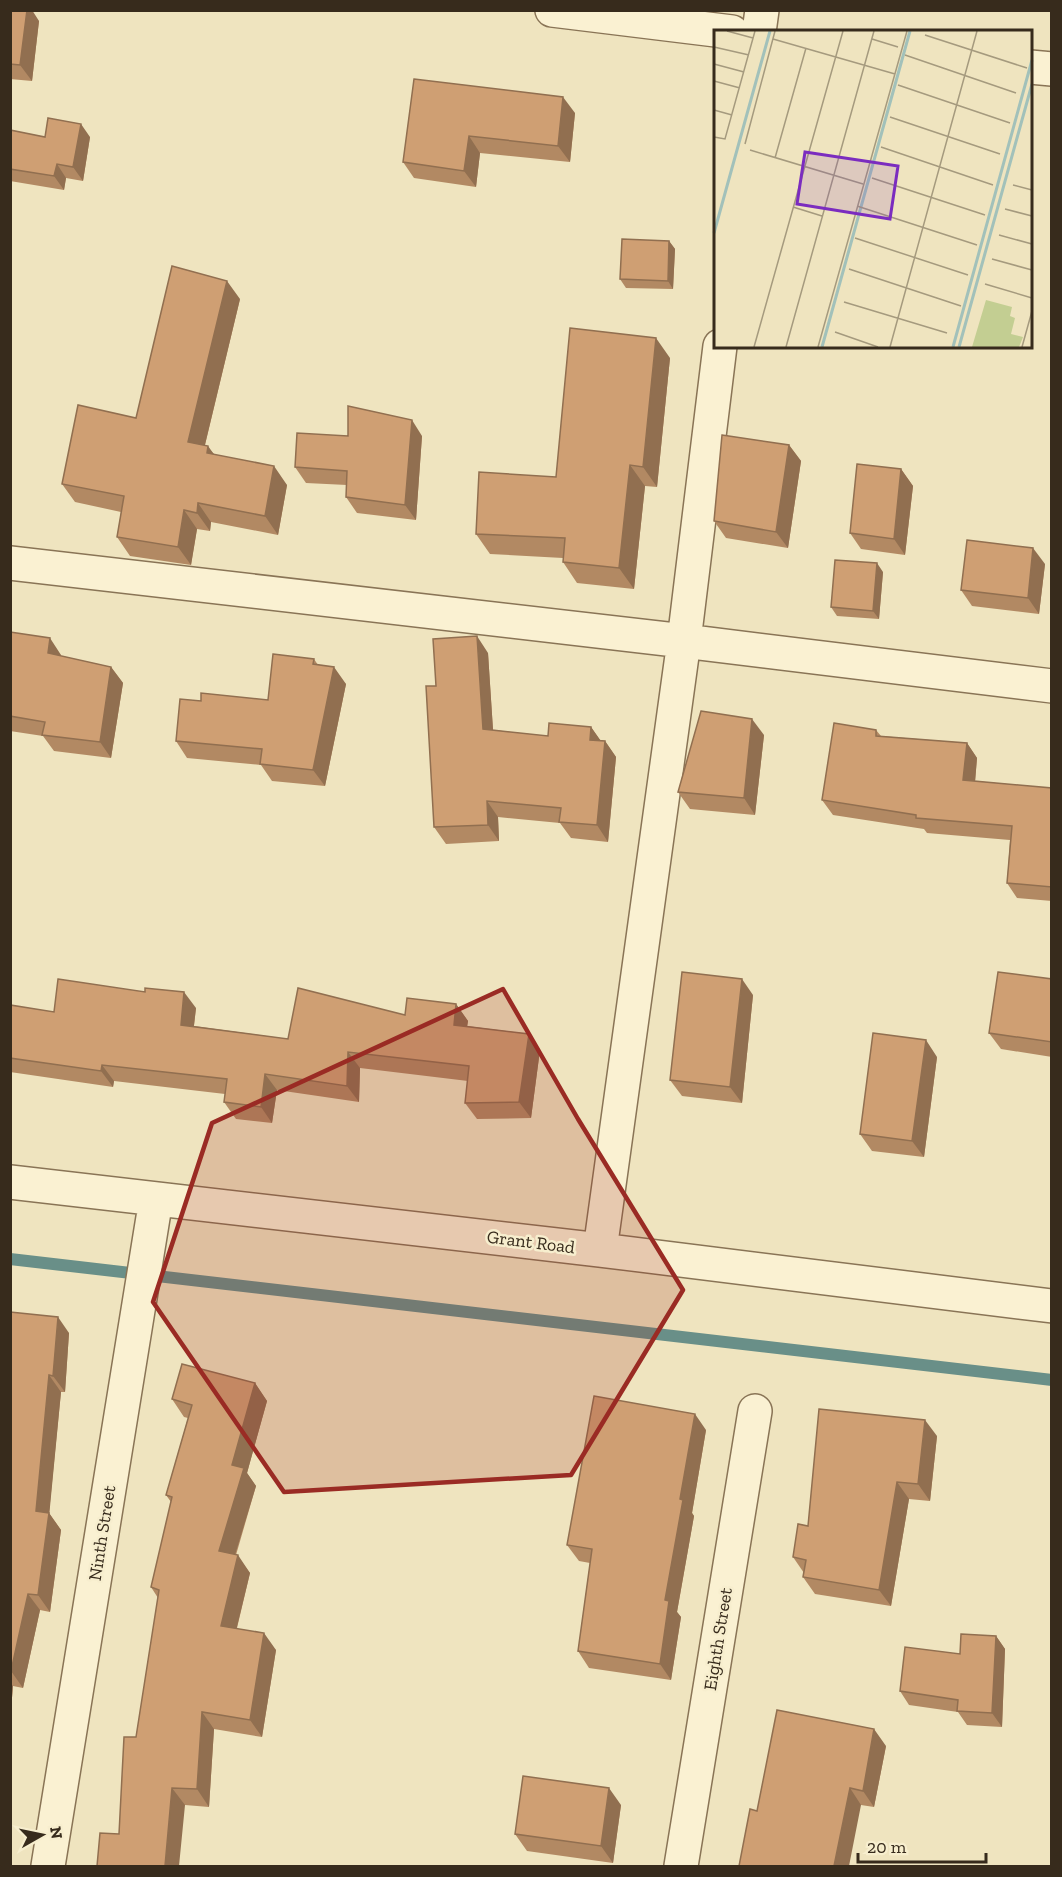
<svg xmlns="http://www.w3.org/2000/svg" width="1062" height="1877" viewBox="0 0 1062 1877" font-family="'Zilla Slab',serif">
	<rect width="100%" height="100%" fill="#efe4bf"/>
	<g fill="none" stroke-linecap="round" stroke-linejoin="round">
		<!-- stream -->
		<path stroke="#698f88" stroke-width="12" d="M10 1259 1052 1380"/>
		<!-- street casing -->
		<g stroke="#897456" stroke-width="36">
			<path id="street" d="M552 10 732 32
				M759 32 762 10
				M1030 67 1052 69
				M10 563 684 641 1052 686
				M10 1182 600 1250 1052 1306
				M600 1250 684 641 720 346
				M48 1866 156 1199
				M681 1866 755 1411"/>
		</g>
		<!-- street -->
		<use href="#street" stroke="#faf1d2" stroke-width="33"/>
	</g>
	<!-- wall -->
	<path fill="#b28963" d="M10 10 39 21 32 81 10 79Z
		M414 79 575 113 570 162 480 153 476 187 414 178 403 162Z
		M10 130 45 137H90L83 181 66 178 64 190 10 181Z
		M669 241 675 249 673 289 626 288 620 279Z
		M240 299 205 445 214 454 287 485 278 535 211 522 210 531 197 529 191 565 130 556 117 537 121 512 75 502 62 484 136 418Z
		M670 358 657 487 645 486 634 589 577 583 563 562V558L490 554 476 534 556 477Z
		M348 436H422L416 520 357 513 346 497 347 485 306 483 295 467Z
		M789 445 801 461 788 548 726 538 714 521Z
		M901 469 913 486 905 555 861 549 850 533Z
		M1045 564 1039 614 972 606 961 590Z
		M883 572 879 619 837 616 831 607Z
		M10 632 61 655V656L111 667 123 683 111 758 54 751 43 736 10 731Z
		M488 653 493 730 548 736 591 727 600 740 605 741 616 757 608 842 571 838 560 823 498 817 499 841 446 844 434 827 436 686Z
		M314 659 318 665 346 684 325 786 272 781 261 765 187 758 176 741 201 701 268 700Z
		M876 730 881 736 967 743 977 758 975 781 1052 788V901L1017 898 1007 883 1010 840 927 833 924 829 833 815 822 800Z
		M764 735 755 815 690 809 678 792Z
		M1052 979V1057L1001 1049 989 1033Z
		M753 995 742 1103 682 1096 670 1080Z
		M456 1004 468 1021 467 1026 529 1034 540 1050 531 1118 477 1119 465 1103 468 1081 360 1068 359 1102 277 1090 272 1123 236 1119 224 1102 225 1094 114 1081 113 1087 10 1072V1005L54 1012 196 1008 194 1026 288 1039Z
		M937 1057 924 1157 872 1151 860 1134Z
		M10 1312 69 1333 65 1392H61L49 1513 61 1530 50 1612 40 1610 23 1688 13 1686 10 1721Z
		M255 1383 267 1401 247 1473 256 1486 236 1555 250 1573 237 1628 276 1650 262 1737 214 1729 209 1807 185 1805 119 1834 136 1737 158 1598 151 1587 171 1502 166 1495 188 1418 184 1417 172 1399Z
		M706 1430 692 1513 694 1516 677 1612 681 1617 671 1680 589 1668 578 1651 590 1563 579 1561 567 1545Z
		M937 1436 930 1501 909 1499 891 1606 815 1594 803 1577 804 1573 793 1557Z
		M996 1636 1005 1649 1002 1727 967 1725 958 1712 909 1705 900 1691 960 1654Z
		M886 1746 874 1807 861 1805 757 1811Z
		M621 1805 613 1863 527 1851 515 1834Z"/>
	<!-- shaded-wall -->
	<path fill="#916f50" d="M27 10H32L39 21 32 81 20 65Z
		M563 97 575 113 570 162 558 146Z
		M81 124 90 137 83 181 73 167Z
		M469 136 480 153 476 187 464 171Z
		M57 164 66 178 64 190 54 176Z
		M669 241 675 249 673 289 668 281Z
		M227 281 240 299 201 461 188 442Z
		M656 338 670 358 657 487 643 467Z
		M412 420 422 436 416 520 405 505Z
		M789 445 801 461 788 548 776 532Z
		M208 446 221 464 207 453Z
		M630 465 645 486 634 589 619 568Z
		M274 466 287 485 278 535 265 516Z
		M901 469 913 486 905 555 894 539Z
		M198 503 211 522 210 531 197 513Z
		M184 510 197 529 191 565 178 547Z
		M1033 548 1045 564 1039 614 1028 598Z
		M877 563 883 572 879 619 873 611Z
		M477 636 488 653 494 745 483 729Z
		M50 638 61 655 59 669 48 653Z
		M111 667 123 683 111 758 100 742Z
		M334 667 346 684 325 786 313 770Z
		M752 719 764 735 755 815 744 798Z
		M591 727 603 744 590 740Z
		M605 741 616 757 608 842 597 825Z
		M967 743 977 758 974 795 963 780Z
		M487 801 498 817 499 841 488 825Z
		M742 979 753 995 742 1103 730 1087Z
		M184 992 196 1008 192 1041 181 1025Z
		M456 1004 468 1021 465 1041 454 1025Z
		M529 1034 540 1050 531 1118 519 1102Z
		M926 1040 937 1057 924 1157 912 1141Z
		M348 1052 360 1068 359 1102 347 1086Z
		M102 1065 114 1081 113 1087 101 1071Z
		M265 1074 277 1090 272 1123 261 1107Z
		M58 1317 69 1333 65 1392 53 1376Z
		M49 1375 61 1392 49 1517V1513L61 1530 50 1612 38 1595 36 1511Z
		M255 1383 267 1401 247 1473 256 1486 231 1568 219 1551 232 1465Z
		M695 1414 706 1430 692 1513 694 1516 677 1612 681 1617 671 1680 660 1664 665 1600 680 1499Z
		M925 1420 937 1436 930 1501 918 1484Z
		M897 1482 909 1499 891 1606 879 1590Z
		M238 1555 250 1573 233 1643 221 1626Z
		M28 1594 40 1610 23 1688 11 1671Z
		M264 1633 276 1650 262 1737 250 1720Z
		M996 1636 1005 1649 1002 1727 992 1713Z
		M10 1682 13 1686 10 1721Z
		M202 1712 214 1729 209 1807 197 1789Z
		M874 1729 886 1746 874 1807 863 1791Z
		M172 1788 185 1805 179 1866H165Z
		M609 1788 621 1805 613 1863 601 1846Z
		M850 1788 861 1805 849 1866H834Z"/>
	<!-- building -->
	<path fill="#cf9f73" stroke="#916f50" stroke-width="1.5" d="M10 10H27L20 65 10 64Z
		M414 79 563 97 558 146 469 136 464 171 403 162Z
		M48 118 81 124 73 167 57 164 54 176 10 169V130L45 137Z
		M622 239 669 241 668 281 620 279Z
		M172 266 227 281 188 442 208 446 207 453 274 466 265 516 198 503 197 513 184 510 178 547 117 537 124 496 62 484 78 405 136 418Z
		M570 328 656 338 643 467 630 465 619 568 563 562 565 538 476 534 479 472 556 477Z
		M348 406 412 420 405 505 346 497 347 471 295 467 297 433 348 436Z
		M722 435 789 445 776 532 714 521Z
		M857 464 901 469 894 539 850 533Z
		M967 540 1033 548 1028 598 961 590Z
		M835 560 877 563 873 611 831 607Z
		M10 632 50 638 48 653 111 667 100 742 42 735 45 722 10 716Z
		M477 636 483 729 548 736 549 723 591 727 590 740 605 741 597 825 559 822 561 808 487 801 488 825 434 827 426 686H436L433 639Z
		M273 654 314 659 313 664 334 667 313 770 260 764 262 749 176 741 180 699 201 701V693L268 700Z
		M701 711 752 719 744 798 678 792Z
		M834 723 876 730V736L967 743 963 780 1052 788V887L1007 883 1012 826 916 818V815L822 800Z
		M682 972 742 979 730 1087 670 1080Z
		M998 972 1052 979V1042L989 1033Z
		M58 979 145 992V988L184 992 181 1025 288 1039 298 988 405 1015 407 998 456 1004 454 1025 529 1034 519 1102 465 1103 469 1066 348 1052 347 1086 265 1074 261 1107 224 1102 227 1079 102 1065 101 1071 10 1058V1005L54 1012Z
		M873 1033 926 1040 912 1141 860 1134Z
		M10 1312 58 1317 53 1376 49 1375 36 1511 49 1513 38 1595 28 1594 11 1671Z
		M182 1364 255 1383 232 1465 244 1468 219 1551 238 1555 221 1626 264 1633 250 1720 202 1712 197 1789 172 1788 165 1866H97L100 1833 119 1834 124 1737H136L159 1590 151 1587 172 1497 166 1495 192 1405 172 1399Z
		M594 1396 695 1414 680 1499 683 1500 665 1600 669 1601 660 1664 578 1651 592 1549 567 1545Z
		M819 1409 925 1420 918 1484 897 1482 879 1590 803 1577 806 1560 793 1557 798 1524 808 1526Z
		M961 1634 996 1636 992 1713 957 1711 958 1700 900 1691 905 1647 960 1654Z
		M777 1710 874 1729 863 1791 850 1788 834 1866H739L750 1809 757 1811Z
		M523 1776 609 1788 601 1846 515 1834Z"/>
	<!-- marked area -->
	<path fill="#9a2b24" fill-opacity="0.2" stroke="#9a2b24" stroke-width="4.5" stroke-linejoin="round" d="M503 989 578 1119 683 1290 571 1475 284 1492 153 1302 212 1123Z"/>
	<g text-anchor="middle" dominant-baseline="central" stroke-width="5" stroke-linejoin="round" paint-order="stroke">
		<!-- street labels -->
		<g font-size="18" fill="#372b1c" stroke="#f7eece">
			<text transform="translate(531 1242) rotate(7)">Grant Road</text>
			<text transform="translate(102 1533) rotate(-81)">Ninth Street</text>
			<text transform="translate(718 1639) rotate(-81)">Eighth Street</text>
		</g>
	</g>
	<!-- overview -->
	<g transform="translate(714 30)">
		<rect width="318" height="318" fill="#efe4bf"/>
		<path d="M272 270 298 277 296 286 301 288 297 304 309 307 305 317H258Z" fill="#c3ce92"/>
		<path fill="none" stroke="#a2c1ba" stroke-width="3" d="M0 203 56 1M108 317 196 1M239 317 318 30M245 317 318 54"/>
		<path fill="none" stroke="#a59a7e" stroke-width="1.5" d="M13 1 39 8M211 5 313 38M59 9 181 44M158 9 184 17M0 17 35 25M191 25 302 63M0 34 30 42M0 51 26 58M184 55 296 93M0 80 18 85M176 87 286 124M0 107 11 109 41 1M31 114 61 1M167 117 279 155M36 120 149 154M61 128 92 18M158 148 271 185M299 155 318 160M143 176 263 215M79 177 108 186M291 179 318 186M285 205 318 214M141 208 254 245M278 229 318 240M135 239 247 276M271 254 318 268M130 272 233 303M121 302 164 317M40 317 129 1M72 317 160 1M104 317 193 1M176 317 263 1M308 317 318 281"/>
		<path fill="#7b2cbf" fill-opacity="0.15" stroke="#7b2cbf" stroke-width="3" d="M91 122 184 136 176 189 83 174Z"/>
		<rect width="318" height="318" fill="none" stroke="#372b1c" stroke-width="3"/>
	</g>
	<!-- border -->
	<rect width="1062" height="1877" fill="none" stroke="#372b1c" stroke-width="24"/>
	<!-- north arrow -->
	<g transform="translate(42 1835) rotate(81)" stroke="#f7eece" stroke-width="4.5" paint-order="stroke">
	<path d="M0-4.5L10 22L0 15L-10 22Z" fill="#372b1c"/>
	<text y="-9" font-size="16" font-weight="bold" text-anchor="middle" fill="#372b1c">N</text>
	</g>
	<!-- scale -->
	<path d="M858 1853v9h128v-9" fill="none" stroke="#372b1c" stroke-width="3"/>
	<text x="867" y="1853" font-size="18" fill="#372b1c" stroke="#f7eece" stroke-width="4.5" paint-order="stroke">20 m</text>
</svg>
